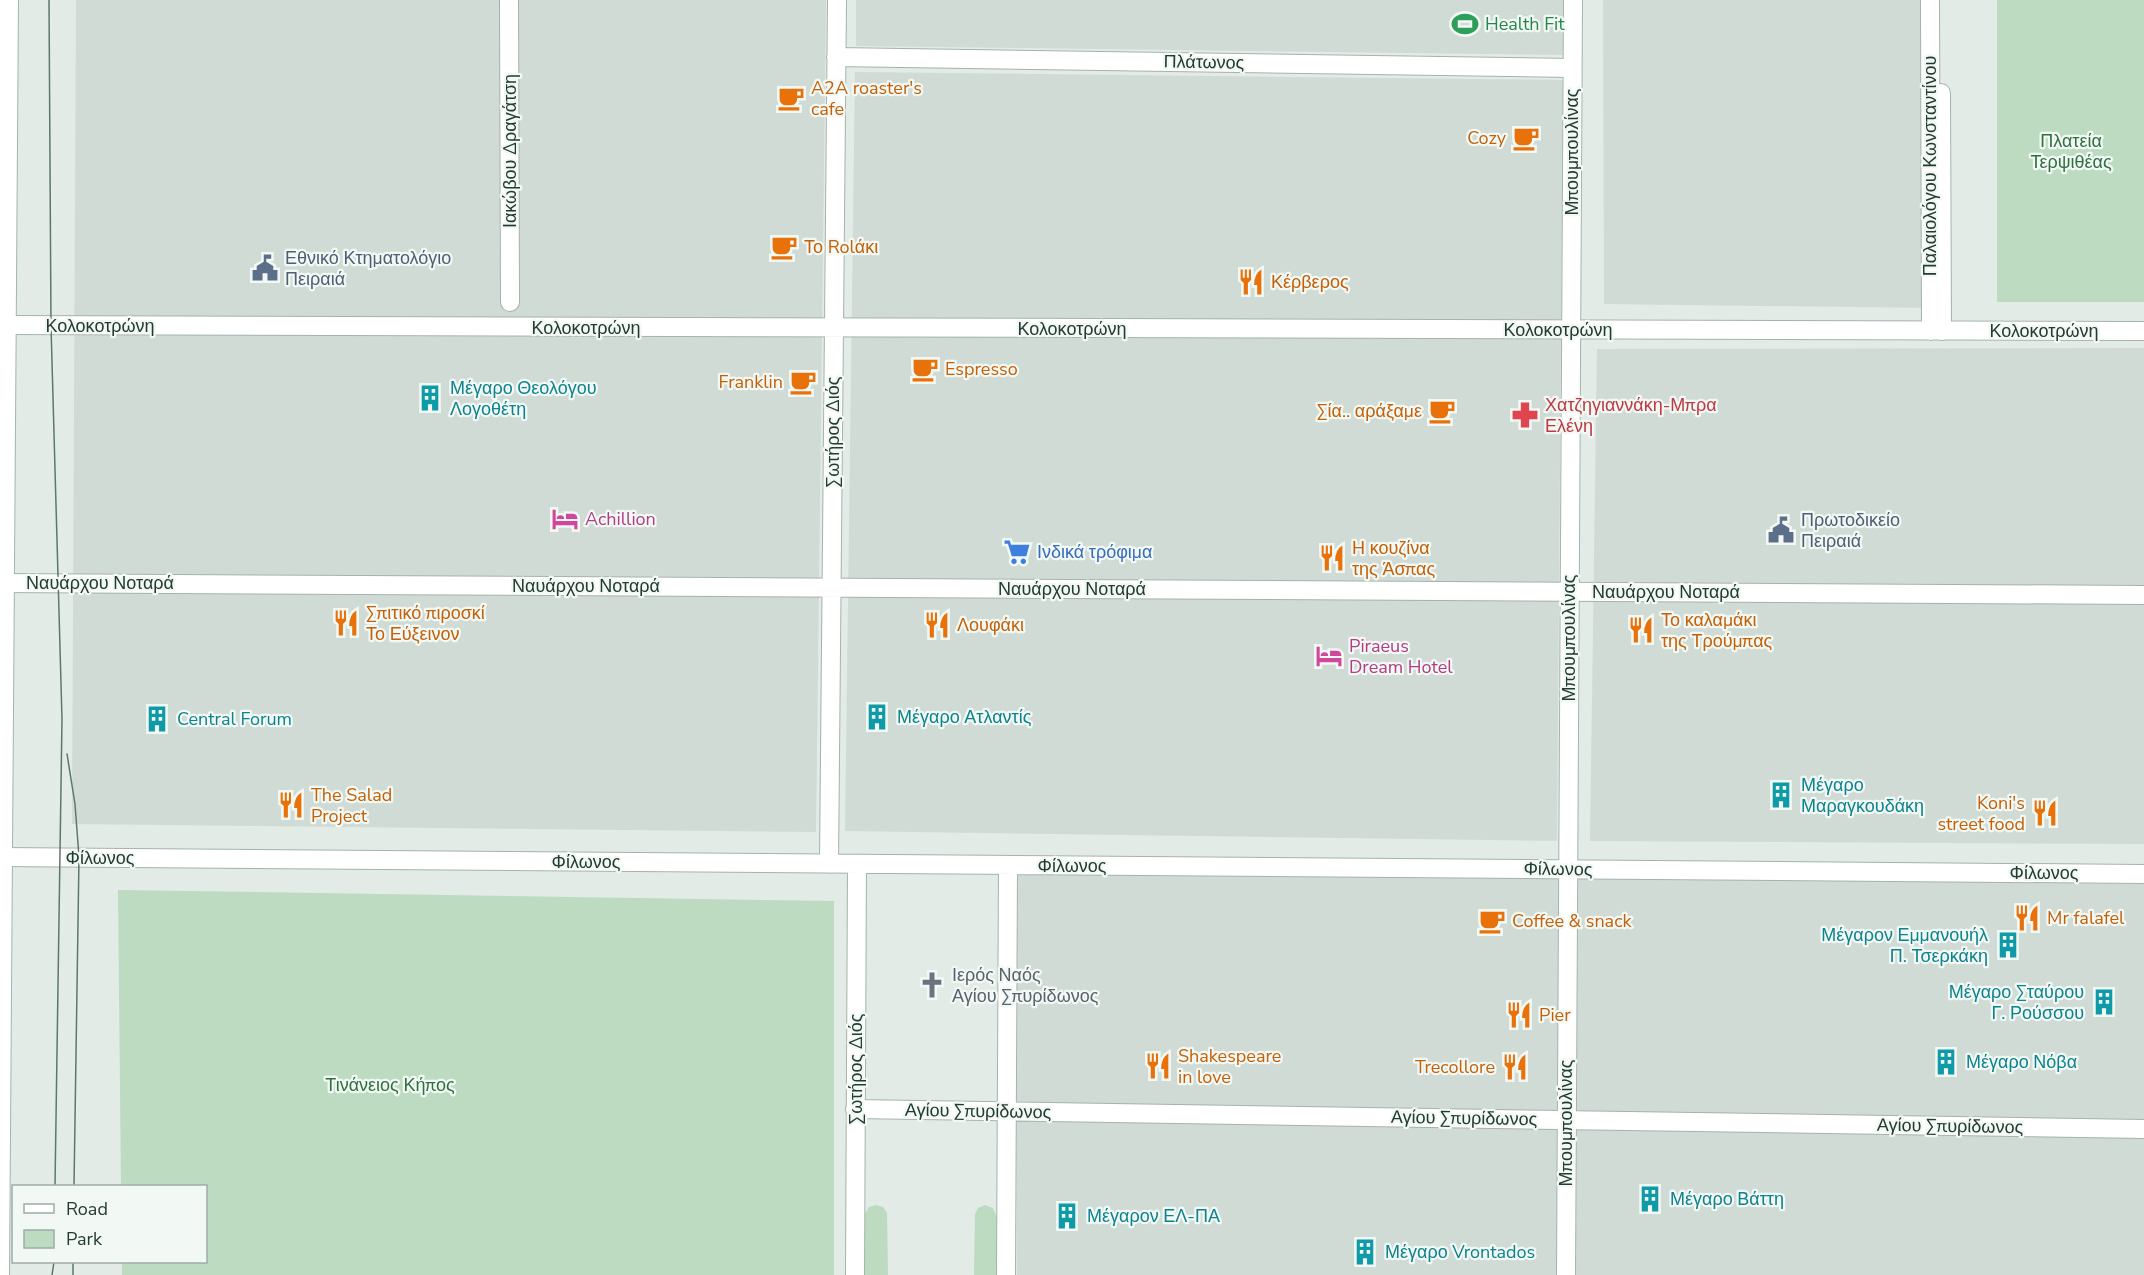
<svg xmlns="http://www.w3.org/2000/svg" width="2144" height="1275" viewBox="0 0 2144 1275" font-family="'Nunito Sans',sans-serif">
	<rect width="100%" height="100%" fill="#e2ebe6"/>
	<!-- built -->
	<path fill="#d0dbd5" d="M76 0H826L816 832 72 824Z
		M856 0H1563V55L856 46Z
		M1603 0H1934V308L1604 304Z
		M855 72 1563 80 1557 841 845 831Z
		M2144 348V844L1590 841 1597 349Z
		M1015 869 2144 884V1275H1017Z"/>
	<!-- park -->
	<path fill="#bcdbc1" d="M1997 0H2144V302H1997Z
		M118 890 834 901V1275H122V1262H206V1186H121Z
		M876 1205 883 1207 887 1213 888 1275H865V1214L869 1207Z
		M985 1205 993 1208 997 1218V1275H974L975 1214 978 1208Z"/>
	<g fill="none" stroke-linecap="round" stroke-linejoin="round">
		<!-- lane casing -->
		<g stroke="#a5b3ac" stroke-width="20">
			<path id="lane" d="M1941 93 1942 331"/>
		</g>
		<!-- street casing -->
		<g stroke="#a5b3ac" stroke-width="20">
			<path id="street" d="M509 0 510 302
				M1930 0 1931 331
				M836 57 1572 68
				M0 325 2144 331
				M0 583 2144 595
				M0 857 2144 874
				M829 864 837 0
				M855 1109 2144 1129
				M855 1275 857 864
				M1006 1275 1008 865"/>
		</g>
		<!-- secondary casing -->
		<g stroke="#a1b6ad" stroke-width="20">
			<path id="secondary" d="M0 1275 9 0
				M1566 1275 1573 0"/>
		</g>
		<!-- lane -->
		<use href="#lane" stroke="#fff" stroke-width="18"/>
		<!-- street -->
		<use href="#street" stroke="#fff" stroke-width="18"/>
		<!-- secondary -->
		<use href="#secondary" stroke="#fff" stroke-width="18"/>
		<!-- tram -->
		<path stroke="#5d776d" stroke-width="1.5" d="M49 0 51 326 62 719 55 1186
			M67 754 75 804 79 857 74 1186
			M52 1275 54 1262
			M73 1275V1262"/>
	</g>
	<!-- icons -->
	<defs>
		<g id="stadium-bare" transform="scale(2.07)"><path d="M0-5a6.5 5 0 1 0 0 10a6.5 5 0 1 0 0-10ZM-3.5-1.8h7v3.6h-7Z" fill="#2e9e5b" stroke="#f2f8f4" stroke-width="2.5" paint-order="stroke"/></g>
		<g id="cafe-bare" transform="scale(2.07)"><path d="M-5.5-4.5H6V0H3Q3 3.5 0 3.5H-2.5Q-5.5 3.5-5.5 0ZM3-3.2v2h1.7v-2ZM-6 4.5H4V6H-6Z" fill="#e8710a" stroke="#f2f8f4" stroke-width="2.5" paint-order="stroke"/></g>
		<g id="civic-bare" transform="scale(2.07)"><path d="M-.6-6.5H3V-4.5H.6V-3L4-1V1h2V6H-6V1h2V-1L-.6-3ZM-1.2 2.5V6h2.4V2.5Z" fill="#5c6f8a" stroke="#f2f8f4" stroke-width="2.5" paint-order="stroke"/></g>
		<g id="restaurant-bare" transform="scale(2.07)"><path d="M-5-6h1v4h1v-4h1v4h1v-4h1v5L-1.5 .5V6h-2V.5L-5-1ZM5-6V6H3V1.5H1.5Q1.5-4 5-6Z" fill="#e8710a" stroke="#f2f8f4" stroke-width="2.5" paint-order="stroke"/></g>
		<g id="building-bare" transform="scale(2.07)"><path d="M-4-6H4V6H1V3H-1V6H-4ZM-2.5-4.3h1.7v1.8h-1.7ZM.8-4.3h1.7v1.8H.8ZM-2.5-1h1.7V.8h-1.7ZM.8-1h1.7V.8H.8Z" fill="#0f9aa8" stroke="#f2f8f4" stroke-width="2.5" paint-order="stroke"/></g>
		<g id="pharmacy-bare" transform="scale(2.07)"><path d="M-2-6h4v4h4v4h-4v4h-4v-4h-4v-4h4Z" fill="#e0444e" stroke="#f2f8f4" stroke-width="2.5" paint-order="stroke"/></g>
		<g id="hotel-bare" transform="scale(2.07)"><path d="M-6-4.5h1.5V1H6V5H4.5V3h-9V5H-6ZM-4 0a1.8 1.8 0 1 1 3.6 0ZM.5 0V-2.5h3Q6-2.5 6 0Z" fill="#d1479c" stroke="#f2f8f4" stroke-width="2.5" paint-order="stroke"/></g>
		<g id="supermarket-bare" transform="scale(2.07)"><path d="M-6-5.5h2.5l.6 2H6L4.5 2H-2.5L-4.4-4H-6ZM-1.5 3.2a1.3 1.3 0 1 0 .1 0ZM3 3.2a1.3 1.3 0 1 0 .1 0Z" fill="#3f7fe0" stroke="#f2f8f4" stroke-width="2.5" paint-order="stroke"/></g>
		<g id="church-bare" transform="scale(2.07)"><path d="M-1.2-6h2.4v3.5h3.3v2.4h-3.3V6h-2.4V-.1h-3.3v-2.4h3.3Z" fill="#6b7280" stroke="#f2f8f4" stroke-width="2.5" paint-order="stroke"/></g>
	</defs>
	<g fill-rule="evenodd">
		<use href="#stadium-bare" x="1465" y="24"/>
		<use href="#cafe-bare" x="791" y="98"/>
		<use href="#cafe-bare" x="1526" y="138"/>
		<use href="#cafe-bare" x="784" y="247"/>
		<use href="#civic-bare" x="265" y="268"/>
		<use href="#restaurant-bare" x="1251" y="282"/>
		<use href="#cafe-bare" x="925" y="369"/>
		<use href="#cafe-bare" x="803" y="382"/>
		<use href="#building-bare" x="430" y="398"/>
		<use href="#cafe-bare" x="1442" y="411"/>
		<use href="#pharmacy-bare" x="1525" y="415"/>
		<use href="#hotel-bare" x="565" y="519"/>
		<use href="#civic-bare" x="1781" y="530"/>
		<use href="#supermarket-bare" x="1017" y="552"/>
		<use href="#restaurant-bare" x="1332" y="558"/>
		<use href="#restaurant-bare" x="346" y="623"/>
		<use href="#restaurant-bare" x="937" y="625"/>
		<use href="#restaurant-bare" x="1641" y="630"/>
		<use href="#hotel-bare" x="1329" y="656"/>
		<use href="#building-bare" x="877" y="717"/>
		<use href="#building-bare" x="157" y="719"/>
		<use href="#building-bare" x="1781" y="795"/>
		<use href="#restaurant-bare" x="291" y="805"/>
		<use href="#restaurant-bare" x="2045" y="813"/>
		<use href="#restaurant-bare" x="2027" y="918"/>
		<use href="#cafe-bare" x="1492" y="921"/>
		<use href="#building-bare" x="2008" y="945"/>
		<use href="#church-bare" x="932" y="985"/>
		<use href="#building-bare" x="2104" y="1002"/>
		<use href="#restaurant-bare" x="1519" y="1015"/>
		<use href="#building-bare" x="1946" y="1062"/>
		<use href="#restaurant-bare" x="1158" y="1066"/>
		<use href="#restaurant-bare" x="1515" y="1067"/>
		<use href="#building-bare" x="1650" y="1199"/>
		<use href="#building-bare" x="1067" y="1216"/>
		<use href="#building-bare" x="1365" y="1252"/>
	</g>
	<g text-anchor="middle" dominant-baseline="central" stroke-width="4.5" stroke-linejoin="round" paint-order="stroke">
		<!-- leisure labels -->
		<g font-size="18" fill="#27864d" stroke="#f2f8f4" text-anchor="start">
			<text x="1485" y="24">Health Fit</text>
		</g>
		<!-- street labels -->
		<g font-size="18" fill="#233b32" stroke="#f2f8f4">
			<text transform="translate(1204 62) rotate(1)">Πλάτωνος</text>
			<text transform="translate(510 151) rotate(-90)">Ιακώβου Δραγάτση</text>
			<text transform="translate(1572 152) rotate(-90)">Μπουμπουλίνας</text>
			<text transform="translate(1930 166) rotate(-90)">Παλαιολόγου Κωνσταντίνου</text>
			<text x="100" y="326">Κολοκοτρώνη</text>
			<text x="586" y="328">Κολοκοτρώνη</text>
			<text x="1072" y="329">Κολοκοτρώνη</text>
			<text x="1558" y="330">Κολοκοτρώνη</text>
			<text x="2044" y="331">Κολοκοτρώνη</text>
			<text transform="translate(833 432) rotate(-90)">Σωτήρος Διός</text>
			<text x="100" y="583">Ναυάρχου Νοταρά</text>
			<text x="586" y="586">Ναυάρχου Νοταρά</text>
			<text x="1072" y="589">Ναυάρχου Νοταρά</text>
			<text x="1666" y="592">Ναυάρχου Νοταρά</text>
			<text transform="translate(1569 638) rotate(-90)">Μπουμπουλίνας</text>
			<text x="100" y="858">Φίλωνος</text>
			<text x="586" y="862">Φίλωνος</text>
			<text x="1072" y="866">Φίλωνος</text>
			<text transform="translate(1558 869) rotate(1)">Φίλωνος</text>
			<text x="2044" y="873">Φίλωνος</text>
			<text transform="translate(856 1069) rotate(-90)">Σωτήρος Διός</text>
			<text transform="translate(978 1111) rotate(1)">Αγίου Σπυρίδωνος</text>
			<text transform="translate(1464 1118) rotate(1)">Αγίου Σπυρίδωνος</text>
			<text transform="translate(1566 1123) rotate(-90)">Μπουμπουλίνας</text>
			<text transform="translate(1950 1126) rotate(1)">Αγίου Σπυρίδωνος</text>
		</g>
		<!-- food labels -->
		<g font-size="18" fill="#c56008" stroke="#f2f8f4" text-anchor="start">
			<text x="811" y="88">A2A roaster's<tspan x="811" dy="21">cafe</tspan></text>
			<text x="1506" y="138" text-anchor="end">Cozy</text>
			<text x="804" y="247">Το Rolάκι</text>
			<text x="1271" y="282">Κέρβερος</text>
			<text x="945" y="369">Espresso</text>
			<text x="783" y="382" text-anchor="end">Franklin</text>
			<text x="1422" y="411" text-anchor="end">Σία.. αράξαμε</text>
			<text x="1352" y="548">Η κουζίνα<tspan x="1352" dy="21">της Άσπας</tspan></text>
			<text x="366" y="613">Σπιτικό πιροσκί<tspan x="366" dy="21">Το Εύξεινον</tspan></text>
			<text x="1661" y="620">Το καλαμάκι<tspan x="1661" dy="21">της Τρούμπας</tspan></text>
			<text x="957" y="625">Λουφάκι</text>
			<text x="311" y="795">The Salad<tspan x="311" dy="21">Project</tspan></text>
			<text x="2025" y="803" text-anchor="end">Koni's<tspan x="2025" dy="21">street food</tspan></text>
			<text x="2047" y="918">Mr falafel</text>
			<text x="1512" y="921">Coffee &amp; snack</text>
			<text x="1539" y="1015">Pier</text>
			<text x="1178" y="1056">Shakespeare<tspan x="1178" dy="21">in love</tspan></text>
			<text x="1495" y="1067" text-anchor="end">Trecollore</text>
		</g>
		<!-- park labels -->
		<g font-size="18" fill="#307041" stroke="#f2f8f4">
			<text x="2071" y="141">Πλατεία<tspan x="2071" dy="21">Τερψιθέας</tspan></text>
			<text x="390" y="1085">Τινάνειος Κήπος</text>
		</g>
		<!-- service labels -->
		<g font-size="18" fill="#4e5e75" stroke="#f2f8f4" text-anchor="start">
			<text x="285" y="258">Εθνικό Κτηματολόγιο<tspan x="285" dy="21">Πειραιά</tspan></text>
			<text x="1801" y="520">Πρωτοδικείο<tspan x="1801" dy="21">Πειραιά</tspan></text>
		</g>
		<!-- culture labels -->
		<g font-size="18" fill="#0d838f" stroke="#f2f8f4" text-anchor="start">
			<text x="450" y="388">Μέγαρο Θεολόγου<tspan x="450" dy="21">Λογοθέτη</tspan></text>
			<text x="897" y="717">Μέγαρο Ατλαντίς</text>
			<text x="177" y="719">Central Forum</text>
			<text x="1801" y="785">Μέγαρο<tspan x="1801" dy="21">Μαραγκουδάκη</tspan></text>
			<text x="1988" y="935" text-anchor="end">Μέγαρον Εμμανουήλ<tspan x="1988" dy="21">Π. Τσερκάκη</tspan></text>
			<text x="2084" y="992" text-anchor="end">Μέγαρο Σταύρου<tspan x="2084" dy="21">Γ. Ρούσσου</tspan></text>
			<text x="1966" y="1062">Μέγαρο Νόβα</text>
			<text x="1670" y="1199">Μέγαρο Βάττη</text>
			<text x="1087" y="1216">Μέγαρον ΕΛ-ΠΑ</text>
			<text x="1385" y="1252">Μέγαρο Vrontados</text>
		</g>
		<!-- health labels -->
		<g font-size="18" fill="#be3a42" stroke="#f2f8f4" text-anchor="start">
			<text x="1545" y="405">Χατζηγιαννάκη-Μπρα<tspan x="1545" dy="21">Ελένη</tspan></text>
		</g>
		<!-- hotel labels -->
		<g font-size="18" fill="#b23c85" stroke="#f2f8f4" text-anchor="start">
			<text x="585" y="519">Achillion</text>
			<text x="1349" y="646">Piraeus<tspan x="1349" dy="21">Dream Hotel</tspan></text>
		</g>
		<!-- shop labels -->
		<g font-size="18" fill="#366cbe" stroke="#f2f8f4" text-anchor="start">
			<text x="1037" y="552">Ινδικά τρόφιμα</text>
		</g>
		<!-- worship labels -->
		<g font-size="18" fill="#5b616d" stroke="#f2f8f4" text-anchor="start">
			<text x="952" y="975">Ιερός Ναός<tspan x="952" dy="21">Αγίου Σπυρίδωνος</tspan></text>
		</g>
	</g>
	<!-- legend -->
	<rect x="12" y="1185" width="195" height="78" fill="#f2f8f4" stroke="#9faca6" stroke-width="1.5"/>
	<rect x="24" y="1204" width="30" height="9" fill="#ffffff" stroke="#9faca6" stroke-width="1.5"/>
	<text x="66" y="1215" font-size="18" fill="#233b32">Road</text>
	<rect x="24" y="1230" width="30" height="18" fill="#bcdbc1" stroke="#9faca6" stroke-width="1.5"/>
	<text x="66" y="1245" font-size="18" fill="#233b32">Park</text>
</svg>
